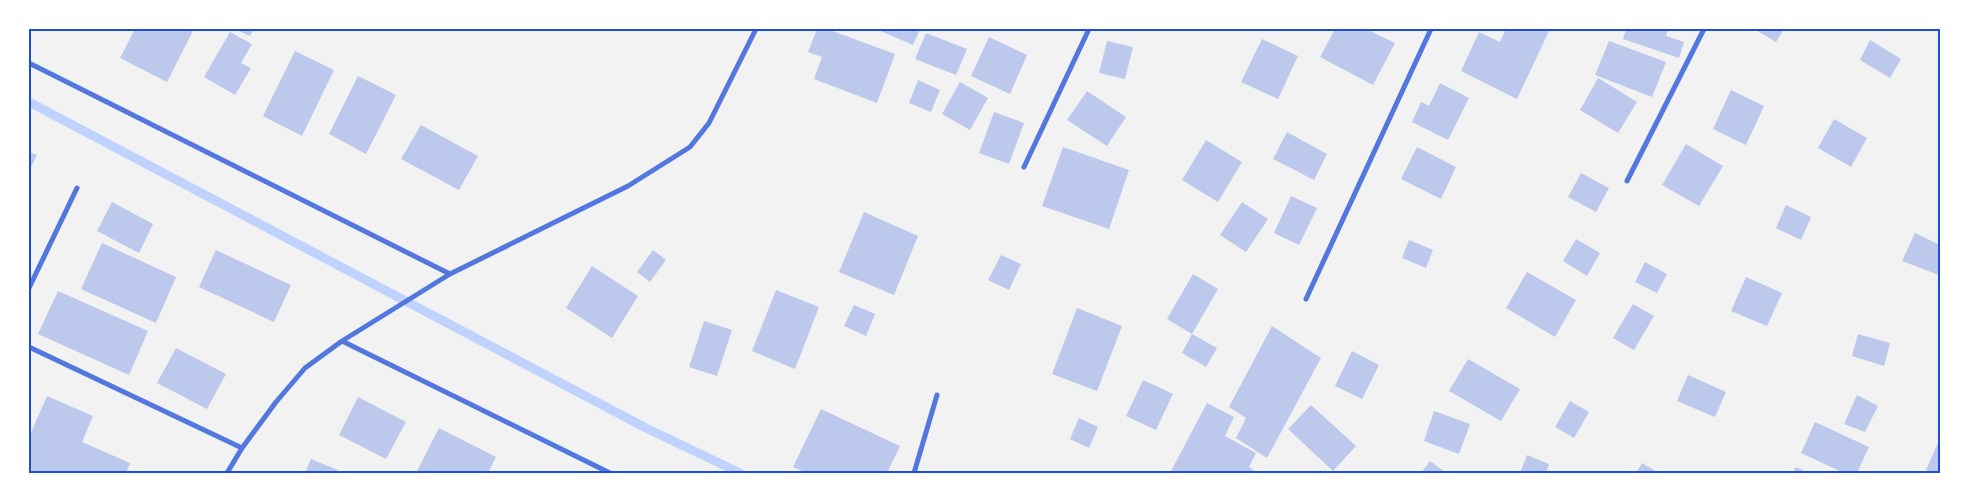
<svg xmlns="http://www.w3.org/2000/svg" width="1969" height="502" viewBox="0 0 1969 502" font-family="'Archivo Narrow',sans-serif">
	<rect width="100%" height="100%" fill="#f2f2f2"/>
	<g fill="none" stroke-linecap="round" stroke-linejoin="round">
		<!-- stream -->
		<path stroke="#bfd3fe" stroke-width="9" d="M29 102 646 428 740 473"/>
	</g>
	<!-- building -->
	<path fill="#bdc9ec" d="M135 29H162L167 31 168 29H194L167 82 120 58Z
		M234 29H254L250 36Z
		M817 29H827L895 54 877 103 814 79 822 57 808 52Z
		M876 29H920L913 45Z
		M1335 29H1366L1395 43 1373 85 1320 57Z
		M1506 29H1550L1517 99 1461 71 1479 32 1500 42Z
		M1626 29H1668L1666 36 1684 42 1679 58 1623 39Z
		M1754 29H1784L1776 42Z
		M230 32 252 44 241 63 251 68 235 95 204 77Z
		M926 33 967 49 956 75 915 59Z
		M989 37 1027 55 1010 94 971 76Z
		M1262 39 1298 56 1278 99 1241 82Z
		M1870 40 1901 59 1890 78 1860 60Z
		M1107 41 1133 47 1125 79 1099 73Z
		M1609 41 1666 62 1652 97 1595 75Z
		M295 51 334 70 302 136 263 116Z
		M358 76 396 95 366 154 329 134Z
		M1598 78 1637 102 1618 133 1580 110Z
		M918 80 940 90 931 112 909 103Z
		M960 82 988 98 970 130 942 114Z
		M1440 83 1469 98 1448 140 1412 122 1421 102 1429 106Z
		M1731 90 1764 106 1746 145 1713 129Z
		M1087 91 1126 117 1107 146 1067 120Z
		M994 112 1024 123 1009 164 979 153Z
		M1834 119 1867 138 1851 167 1818 148Z
		M421 125 478 156 459 190 401 159Z
		M1287 132 1327 154 1314 180 1273 159Z
		M1206 140 1242 162 1218 202 1182 180Z
		M1686 144 1723 166 1699 206 1662 185Z
		M1063 147 1129 170 1109 229 1042 206Z
		M1417 147 1456 167 1441 199 1401 179Z
		M29 152 37 155 29 171Z
		M1581 173 1609 188 1596 212 1568 197Z
		M1291 196 1317 208 1299 245 1274 233Z
		M112 202 153 224 139 253 97 231Z
		M1242 202 1268 219 1246 252 1220 235Z
		M1786 205 1811 217 1801 240 1776 228Z
		M864 212 918 236 894 295 839 272Z
		M1915 233 1940 245 1939 275 1902 261Z
		M1576 239 1600 253 1587 276 1563 261Z
		M1409 240 1433 250 1426 268 1402 258Z
		M102 243 176 277 156 323 81 289Z
		M216 250 291 285 274 322 199 287Z
		M653 250 666 260 650 282 637 272Z
		M1001 255 1021 264 1009 290 988 280Z
		M1645 262 1667 274 1657 293 1635 282Z
		M592 266 638 296 612 338 566 308Z
		M1527 272 1576 300 1555 337 1506 308Z
		M1193 274 1218 289 1192 334 1167 319Z
		M1746 277 1782 293 1767 326 1731 311Z
		M776 290 819 307 795 369 752 351Z
		M58 291 148 331 129 375 38 334Z
		M1633 304 1654 316 1634 350 1613 338Z
		M854 305 875 314 866 336 844 326Z
		M1077 308 1122 326 1097 391 1052 374Z
		M704 321 732 330 717 376 689 367Z
		M1272 326 1321 358 1267 458 1236 438 1246 418 1229 407Z
		M1192 334 1217 348 1206 367 1182 353Z
		M1858 334 1890 343 1884 366 1852 356Z
		M176 348 226 374 207 409 157 383Z
		M1352 351 1379 365 1362 399 1335 386Z
		M1468 359 1520 389 1501 421 1449 391Z
		M1688 375 1726 392 1715 417 1677 401Z
		M1143 380 1173 394 1156 430 1126 416Z
		M1857 395 1878 406 1865 432 1844 424Z
		M47 396 93 416 82 442 130 463 126 473H29V437Z
		M358 397 406 422 386 459 339 435Z
		M1570 401 1589 412 1574 438 1555 427Z
		M1207 403 1234 417 1225 436 1256 453 1249 467 1257 473H1170Z
		M1311 405 1356 446 1333 471 1288 429Z
		M821 409 900 446 887 473H807L793 467Z
		M1434 411 1470 424 1459 454 1424 441Z
		M1079 418 1098 427 1089 448 1070 439Z
		M1815 422 1869 447 1857 473H1844L1801 453Z
		M439 428 496 457 488 473H416Z
		M1940 438V473H1932L1926 470Z
		M1527 455 1549 464 1546 473H1520Z
		M311 459 338 470 336 473H305Z
		M1430 461 1446 473H1421Z
		M1642 463 1659 473H1636Z
		M1796 467 1808 473H1793Z"/>
	<g fill="none" stroke-linecap="round" stroke-linejoin="round">
		<!-- minor -->
		<path stroke="#5277de" stroke-width="5" d="M29 63 450 274
			M1024 167 1089 29
			M1627 181 1704 29
			M29 288 77 188
			M1306 299 1431 29
			M342 341 610 473
			M29 347 242 448
			M227 473 242 448 276 402 305 368 342 341 450 274 628 186 690 147 709 123 756 29
			M914 473 937 395"/>
	</g>
	<!-- border -->
	<rect width="1969" height="502" fill="none" stroke="#ffffff" stroke-width="60"/>
	<rect x="30" y="30" width="1909" height="442" fill="none" stroke="#1d4ed8" stroke-width="2"/>
</svg>
